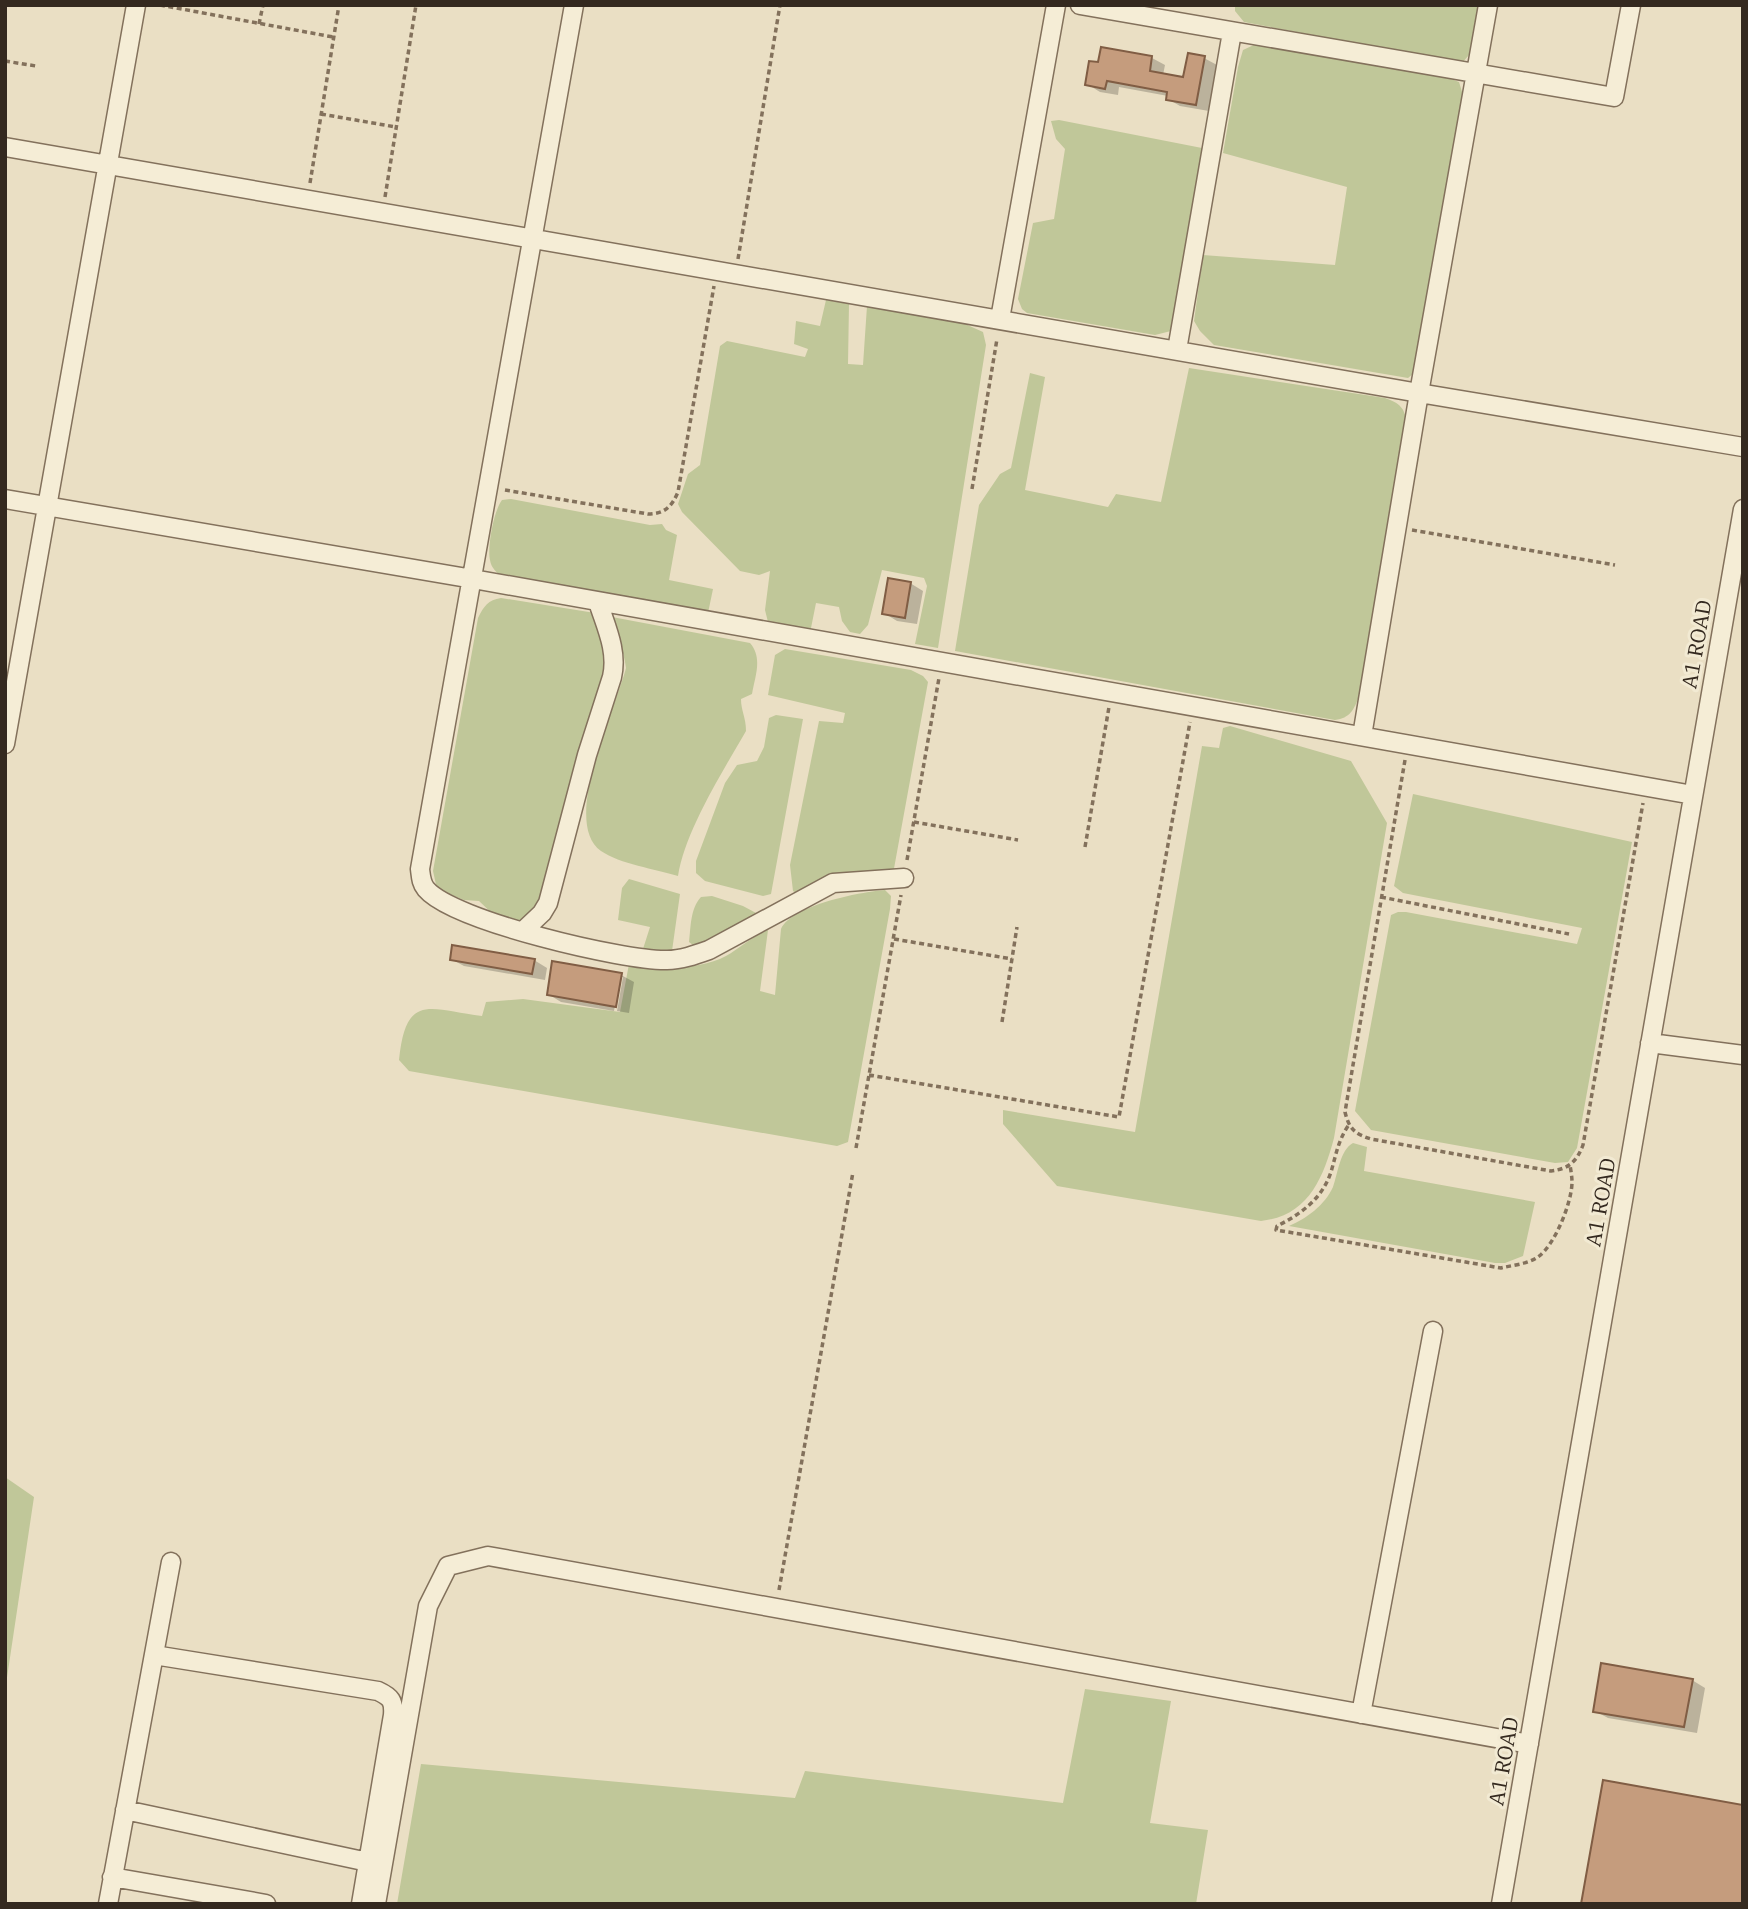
<svg xmlns="http://www.w3.org/2000/svg" width="1748" height="1909" viewBox="0 0 1748 1909" font-family="'IBM Plex Serif',serif">
	<rect width="100%" height="100%" fill="#eadfc4"/>
	<!-- green -->
	<path fill="#c0c799" d="M1235 5H1478L1469 55 1462 63 1244 22 1235 11Z
		M1256 44 1451 79 1459 82 1463 95 1414 373 1408 378 1214 345 1200 331 1194 321 1203 255 1335 265 1347 187 1223 153 1238 67 1243 50Z
		M1059 120 1202 148 1174 327 1171 331 1155 335 1027 313 1022 309 1018 299 1033 223 1054 219 1065 149 1056 139 1051 121Z
		M826 300 849 304 848 364 863 365 867 306 963 323 983 332 986 345 938 648 915 644 927 586 924 578 882 570 868 625 860 634 850 632 842 621 839 607 816 603 811 628 806 630 768 622 765 610 770 571 759 575 740 571 682 512 678 504 688 474 700 465 720 346 727 341 805 357 808 349 794 344 796 321 820 326Z
		M1189 368 1385 398C1400 403 1405 408 1407 424L1359 696C1354 710 1350 718 1335 720L955 651 979 505 1000 474 1011 468 1030 373 1045 377 1025 490 1108 507 1116 494 1161 502Z
		M511 499 650 525 662 524 666 530 677 535 669 580 713 589 708 613 503 577C497 573 491 568 490 560 487 547 494 510 502 500Z
		M501 598 595 613 611 663 543 905 524 923 498 919 479 901 464 900 437 889 433 871 478 618C484 606 488 600 501 598Z
		M612 617 750 643C763 658 755 676 752 694L741 699C741 711 746 717 746 731 723 771 685 831 678 876 655 869 620 864 601 851 560 822 616 707 626 668 624 650 616 635 612 617Z
		M785 649 911 670 923 676 928 682 893 874 799 895 793 891 790 865 819 721 843 723 845 713 768 695 775 655Z
		M776 715 803 719 771 894 763 896 705 881 696 873V861L725 783 737 765 757 761 764 747 769 718Z
		M1230 726 1351 761 1387 823 1334 1138C1323 1179 1308 1216 1261 1221L1057 1186 1003 1124V1110L1135 1132 1202 746 1219 748 1223 728Z
		M1413 794 1632 842 1577 1148 1568 1162 1555 1163 1371 1130 1355 1111 1391 915 1398 912H1406L1577 944 1582 928 1403 893 1394 886Z
		M629 879 680 894 672 951 661 953 643 949 650 927 618 920 622 888Z
		M885 890 891 896 890 909 848 1142 837 1146 409 1071 399 1060C406 992 429 1009 482 1016L486 1002 523 999 620 1012 629 964C659 968 698 971 726 956 740 948 753 936 768 930L760 991 775 995 781 929C792 905 860 892 885 890Z
		M712 896 743 906 756 913 752 919 698 949 689 942C691 927 690 909 701 897Z
		M1353 1143 1367 1147 1364 1171 1535 1202 1523 1256 1505 1263H1495L1289 1226C1306 1219 1325 1205 1333 1187 1338 1173 1340 1150 1353 1143Z
		M5 1477 34 1497 5 1691Z
		M1085 1689 1171 1701 1150 1823 1208 1830 1196 1904H397L421 1764 795 1798 805 1771 1063 1803Z"/>
	<!-- shadow -->
	<path fill="#0003" d="M1102 49 1152 58 1165 65 1163 75 1185 79 1204 58 1217 65 1209 111 1180 106 1168 99V96L1119 87 1118 95 1100 92 1087 84 1100 65Z
		M910 583 923 591 917 624 897 621 884 613Z
		M451 959 534 960 547 968 545 980 464 966Z
		M621 975 634 982 629 1013 617 1011 623 977H620L614 1011 561 1002 548 994Z
		M1692 1680 1705 1688 1697 1733 1608 1718 1595 1711Z"/>
	<!-- building -->
	<path fill="#c59c7d" stroke="#805d44" stroke-width="2" d="M1101 47 1152 56 1150 71 1183 77 1188 53 1205 56 1196 105 1166 100 1167 92 1107 81 1105 89 1085 85 1089 61 1098 62Z
		M888 578 911 582 905 618 882 614Z
		M452 945 535 959 532 974 450 960Z
		M552 961 622 973 616 1007 547 995Z
		M1601 1663 1693 1679 1684 1727 1593 1712Z
		M1603 1780 1743 1805V1904H1581Z"/>
	<g fill="none" stroke-linecap="round" stroke-linejoin="round">
		<!-- minor casing -->
		<g stroke="#83715c" stroke-width="21">
			<path id="minor" d="M574 5 420 869C421 877 421 883 426 889 453 921 624 961 667 960 681 960 695 955 709 950L833 883 904 878
				M1080 5 1614 97 1631 5
				M5 147 1419 393 1743 447
				M1000 319 1056 5
				M1177 350 1232 32
				M5 499 473 579 1693 795
				M1362 736 1419 393 1488 5
				M5 744 136 5
				M523 931 542 913 548 903 587 755 612 677C618 651 606 627 598 602
				M1650 1043 1743 1055
				M154 1655 378 1691C391 1697 394 1701 393 1715L361 1904
				M1361 1714 1433 1331
				M125 1810 368 1862
				M112 1877 266 1904
				M108 1904 171 1562
				M376 1904 428 1606 448 1566 488 1556 1529 1744
				M1501 1904 1743 509"/>
		</g>
		<!-- path -->
		<path stroke="#83715c" stroke-width="3.5" stroke-dasharray="5 3.5" stroke-linecap="butt" d="M160 5 333 37
			M259 24 263 5
			M5 61 36 66
			M321 114 396 127
			M310 183 339 5
			M385 197 416 5
			M738 259 780 5
			M972 489 997 339
			M505 490 648 514C665 514 672 506 678 492L714 286
			M1412 530 1615 565
			M1405 760 1345 1112C1349 1129 1355 1134 1371 1139L1551 1171C1569 1169 1577 1161 1583 1145L1643 803
			M914 822 1018 840
			M1085 847 1109 707
			M907 860 939 678
			M1381 897 1569 934
			M894 939 1012 959
			M1002 1022 1017 927
			M869 1075 1119 1117 1190 722
			M1348 1126C1338 1141 1336 1155 1331 1172 1322 1199 1301 1214 1277 1226L1276 1230 1501 1268C1513 1265 1528 1264 1538 1257 1555 1245 1572 1202 1572 1182 1572 1177 1571 1171 1570 1165
			M856 1148 901 895
			M779 1590 853 1172"/>
		<!-- minor -->
		<use href="#minor" stroke="#f5edd6" stroke-width="18"/>
	</g>
	<g text-anchor="middle" dominant-baseline="central" stroke-width="6" stroke-linejoin="round" paint-order="stroke">
		<!-- street labels -->
		<g font-size="21" fill="#34291f" stroke="#f2ead3">
			<text transform="translate(1696 644) rotate(-80)">A1 ROAD</text>
			<text transform="translate(1600 1202) rotate(-80)">A1 ROAD</text>
			<text transform="translate(1503 1761) rotate(-80)">A1 ROAD</text>
		</g>
	</g>
	<!-- border -->
	<rect width="1748" height="1909" fill="none" stroke="#34291f" stroke-width="14"/>
</svg>
